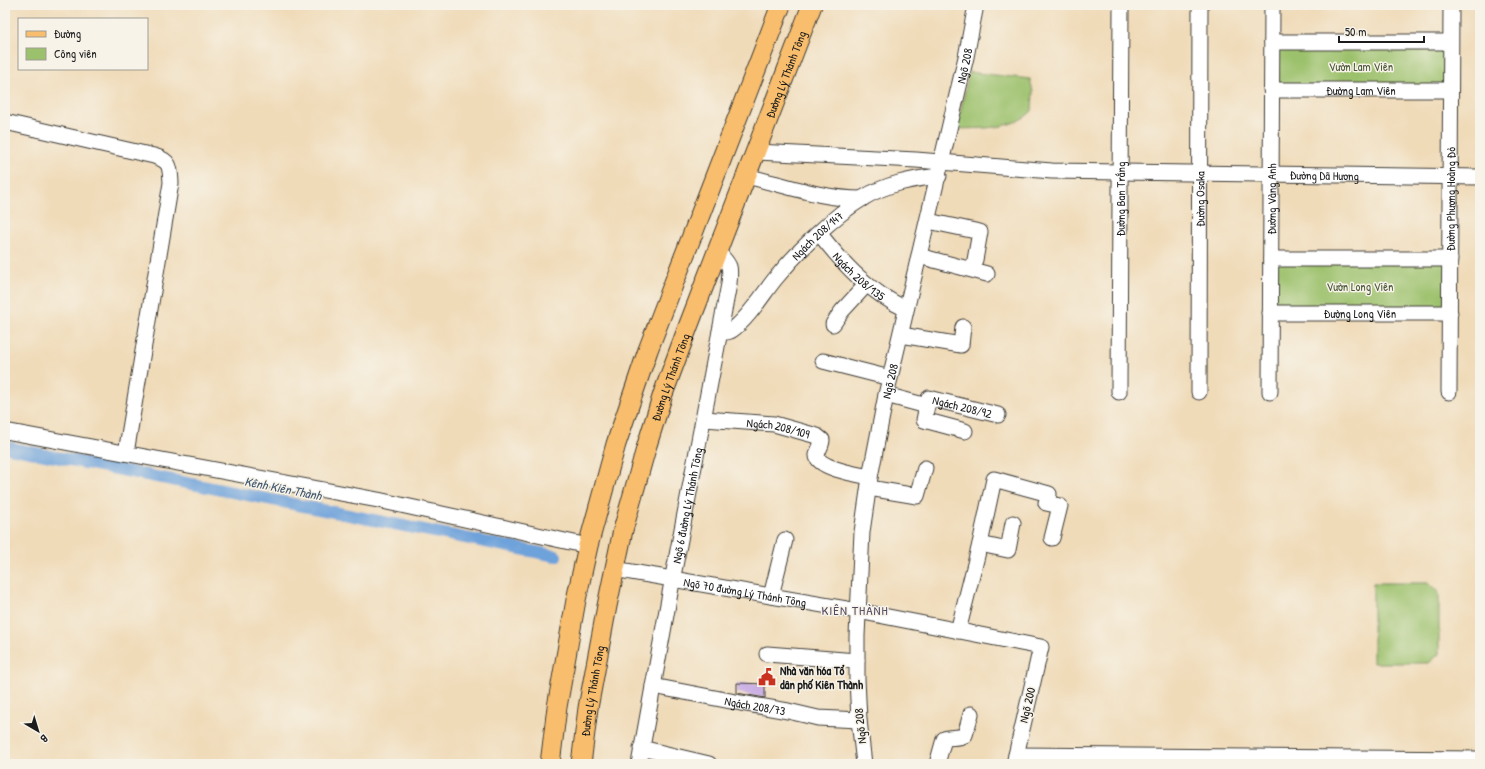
<svg xmlns="http://www.w3.org/2000/svg" width="1485" height="769" viewBox="0 0 1485 769" font-family="'Patrick Hand',sans-serif">
	<rect width="100%" height="100%" fill="#f7f3e8"/>
	<filter id="ink" filterUnits="userSpaceOnUse"><feTurbulence type="fractalNoise" baseFrequency=".025" numOctaves="2"/><feDisplacementMap in="SourceGraphic" scale="8" xChannelSelector="R" yChannelSelector="G"/><feConvolveMatrix kernelMatrix="1 2 1 2 8 2 1 2 1" color-interpolation-filters="sRGB"/></filter>
	<filter id="wash" filterUnits="userSpaceOnUse"><feTurbulence type="fractalNoise" baseFrequency=".012" numOctaves="4" result="noise"/><feDisplacementMap in="SourceGraphic" scale="16" xChannelSelector="R" yChannelSelector="G"/><feGaussianBlur stdDeviation="0.9" result="paint"/><feColorMatrix in="noise" values="0 0 0 0 0 0 0 0 0 0 0 0 0 0 0 0 0 1.4 0 .05"/><feComposite in="paint" operator="in"/></filter>
	<g filter="url(#wash)">
		<rect width="100%" height="100%" fill="#f0dbb9"/>
		<!-- green -->
		<path fill="#9cc16c" stroke="#5c6e44" d="M1272 42H1450V90H1271Z
			M969 72 1030 79 1033 92 1032 111C1013 130 982 128 957 129Z
			M1271 259H1450V313H1270Z
			M1373 583H1429L1439 593V654L1429 663H1373Z"/>
		<g fill="none" stroke-linecap="round" stroke-linejoin="round">
			<!-- canal -->
			<path stroke="#6ea2da" stroke-width="12" d="M5 447 556 556"/>
		</g>
		<g id="blocks">
			<!-- building -->
			<path fill="#bd9ce3" d="M737 683 765 684V698L737 693Z"/>
		</g>
	</g>
	<g filter="url(#ink)">
		<use href="#blocks" fill-opacity="0" stroke="#3c3934" stroke-width="1"/>
		<g fill="none" stroke-linecap="round" stroke-linejoin="round">
			<!-- minor casing -->
			<g stroke="#3c3934" stroke-width="17">
				<g id="minor">
					<path d="M1272 42H1450"/>
					<path id="s1" d="M1271 90H1450"/>
					<path d="M5 122 154 156C171 161 170 167 171 183L126 453"/>
					<path id="s2" d="M756 152 916 160 1052 171 1480 177"/>
					<path d="M746 176C785 185 822 199 862 199"/>
					<path d="M928 221 980 232 975 260"/>
					<path id="s3" d="M819 233C844 265 869 292 906 309"/>
					<path d="M919 256 987 274"/>
					<path d="M1271 259H1450"/>
					<path id="s4" d="M1270 313H1450"/>
					<path d="M833 324 842 311 866 285"/>
					<path id="s5" d="M720 332C725 332 728 333 732 330 748 319 763 294 775 279 798 251 832 217 863 198 886 184 912 179 939 176"/>
					<path d="M901 335 961 345 963 327"/>
					<path d="M823 361 890 378"/>
					<path id="s6" d="M1119 392 1121 5"/>
					<path id="s7" d="M1199 392 1200 5"/>
					<path id="s8" d="M1270 392 1272 5"/>
					<path id="s9" d="M1449 392 1451 5"/>
					<path id="s10" d="M886 395 927 406 929 398 998 415"/>
					<path d="M927 406 924 420 965 431"/>
					<path id="s11" d="M704 419 774 424 817 436 822 440C822 445 818 450 817 455 816 468 860 475 870 477"/>
					<path d="M5 431 378 500 588 546"/>
					<path d="M869 488 917 496 925 468"/>
					<path d="M980 544 1008 550 1013 523"/>
					<path id="s12" d="M614 569 858 611 1041 647 1014 764"/>
					<path d="M771 596 785 540"/>
					<path d="M958 631 980 544 994 479 1049 494 1046 503 1060 506 1052 538"/>
					<path d="M767 654 857 661"/>
					<path id="s13" d="M653 686 741 703 788 711 818 718 859 720"/>
					<path d="M641 748 709 764"/>
					<path d="M1016 755 1480 759"/>
					<path id="s14" d="M639 764 674 571 729 284C731 264 730 266 717 251"/>
					<path id="s15" d="M864 764 859 720 857 679V636L862 532 870 477 886 395 966 57 976 5"/>
					<path d="M937 764 944 739C950 736 958 739 965 735L971 714"/>
				</g>
			</g>
			<!-- major casing -->
			<g stroke="#3c3934" stroke-width="21">
				<g id="major">
					<path d="M550 764 557 707 576 600 588 546 616 444 648 350 781 5"/>
					<path id="s16" d="M581 764 588 708 607 606 623 530 647 445 663 394 688 327 812 5"/>
				</g>
			</g>
			<!-- minor -->
			<use href="#minor" stroke="#fff" stroke-width="15"/>
			<!-- major -->
			<use href="#major" stroke="#f9be6d" stroke-width="19"/>
		</g>
	</g>
	<!-- icons -->
	<defs>
		<g id="civic-bare" transform="scale(1.38)"><path d="M-.6-6.5H3V-4.5H.6V-3L4-1V1h2V6H-6V1h2V-1L-.6-3ZM-1.2 2.5V6h2.4V2.5Z" fill="#c8321e" stroke="#f7f3e8" stroke-width="2.5" paint-order="stroke"/></g>
	</defs>
	<g fill-rule="evenodd">
		<use href="#civic-bare" x="767" y="677"/>
	</g>
	<g text-anchor="middle" dominant-baseline="central" stroke-width="3" stroke-linejoin="round" paint-order="stroke">
		<!-- street labels -->
		<g font-size="12" fill="#1c1c1c" stroke="#f7f3e8">
			<text stroke="none"><textPath href="#s15" startOffset="710">Ngõ 208</textPath></text>
			<text stroke="none"><textPath href="#s16" startOffset="722">Đường Lý Thánh Tông</textPath></text>
			<text stroke="none"><textPath href="#s1" startOffset="90">Đường Lam Viên</textPath></text>
			<text stroke="none"><textPath href="#s2" startOffset="569">Đường Dã Hương</textPath></text>
			<text stroke="none"><textPath href="#s6" startOffset="193">Đường Ban Trắng</textPath></text>
			<text stroke="none"><textPath href="#s7" startOffset="193">Đường Osaka</textPath></text>
			<text stroke="none"><textPath href="#s8" startOffset="193">Đường Vàng Anh</textPath></text>
			<text stroke="none"><textPath href="#s9" startOffset="193">Đường Phượng Hoàng Đỏ</textPath></text>
			<text stroke="none"><textPath href="#s5" startOffset="140">Ngách 208/147</textPath></text>
			<text stroke="none"><textPath href="#s3" startOffset="59">Ngách 208/135</textPath></text>
			<text stroke="none"><textPath href="#s4" startOffset="90">Đường Long Viên</textPath></text>
			<text stroke="none"><textPath href="#s16" startOffset="398">Đường Lý Thánh Tông</textPath></text>
			<text stroke="none"><textPath href="#s15" startOffset="386">Ngõ 208</textPath></text>
			<text stroke="none"><textPath href="#s10" startOffset="85">Ngách 208/92</textPath></text>
			<text stroke="none"><textPath href="#s11" startOffset="75">Ngách 208/109</textPath></text>
			<text stroke="none"><textPath href="#s14" startOffset="263">Ngõ 6 đường Lý Thánh Tông</textPath></text>
			<text stroke="none"><textPath href="#s12" startOffset="133">Ngõ 70 đường Lý Thánh Tông</textPath></text>
			<text stroke="none"><textPath href="#s16" startOffset="74">Đường Lý Thánh Tông</textPath></text>
			<text stroke="none"><textPath href="#s13" startOffset="104">Ngách 208/73</textPath></text>
			<text transform="translate(1027 705) rotate(-77)">Ngõ 200</text>
			<text transform="translate(860 726) rotate(-96)">Ngõ 208</text>
		</g>
		<!-- park labels -->
		<g font-size="12" fill="#495638" stroke="#f7f3e8">
			<text x="1361" y="66">Vườn Lam Viên</text>
			<text x="1360" y="286">Vườn Long Viên</text>
		</g>
		<!-- poi labels -->
		<g font-size="12" font-weight="bold" fill="#1c1c1c" stroke="#f7f3e8" text-anchor="start">
			<text x="780" y="670">Nhà văn hóa Tổ<tspan x="780" dy="14">dân phố Kiên Thành</tspan></text>
		</g>
		<!-- water labels -->
		<g font-size="13" font-style="italic" fill="#415871" stroke="#f7f3e8">
			<text transform="translate(283 488) rotate(11)">Kênh Kiên Thành</text>
		</g>
		<!-- neighbourhood labels -->
		<g font-size="13" letter-spacing="1" fill="#544962" stroke="#f7f3e8">
			<text x="855" y="610">KIÊN THÀNH</text>
		</g>
	</g>
	<!-- margin -->
	<rect width="1485" height="769" fill="none" stroke="#f7f3e8" stroke-width="20"/>
	<!-- legend -->
	<rect x="18" y="18" width="130" height="52" fill="#f7f3e8" stroke="#9f9d96"/>
	<rect x="26" y="31" width="20" height="6" fill="#f9be6d" stroke="#9f9d96"/>
	<text x="54" y="38" font-size="12" fill="#1c1c1c">Đường</text>
	<rect x="26" y="48" width="20" height="12" fill="#9cc16c" stroke="#9f9d96"/>
	<text x="54" y="58" font-size="12" fill="#1c1c1c">Công viên</text>
	<!-- north arrow -->
	<g transform="translate(38 731) rotate(142)" stroke="#f7f3e8" stroke-width="3" paint-order="stroke">
	<path d="M0-3L7 15L0 10L-7 15Z" fill="#1c1c1c"/>
	<text y="-6" font-size="11" font-weight="bold" text-anchor="middle" fill="#1c1c1c">B</text>
	</g>
	<!-- scale -->
	<path d="M1339 36v6h85v-6" fill="none" stroke="#1c1c1c" stroke-width="2"/>
	<text x="1345" y="36" font-size="12" fill="#1c1c1c" stroke="#f7f3e8" stroke-width="3" paint-order="stroke">50 m</text>
</svg>
